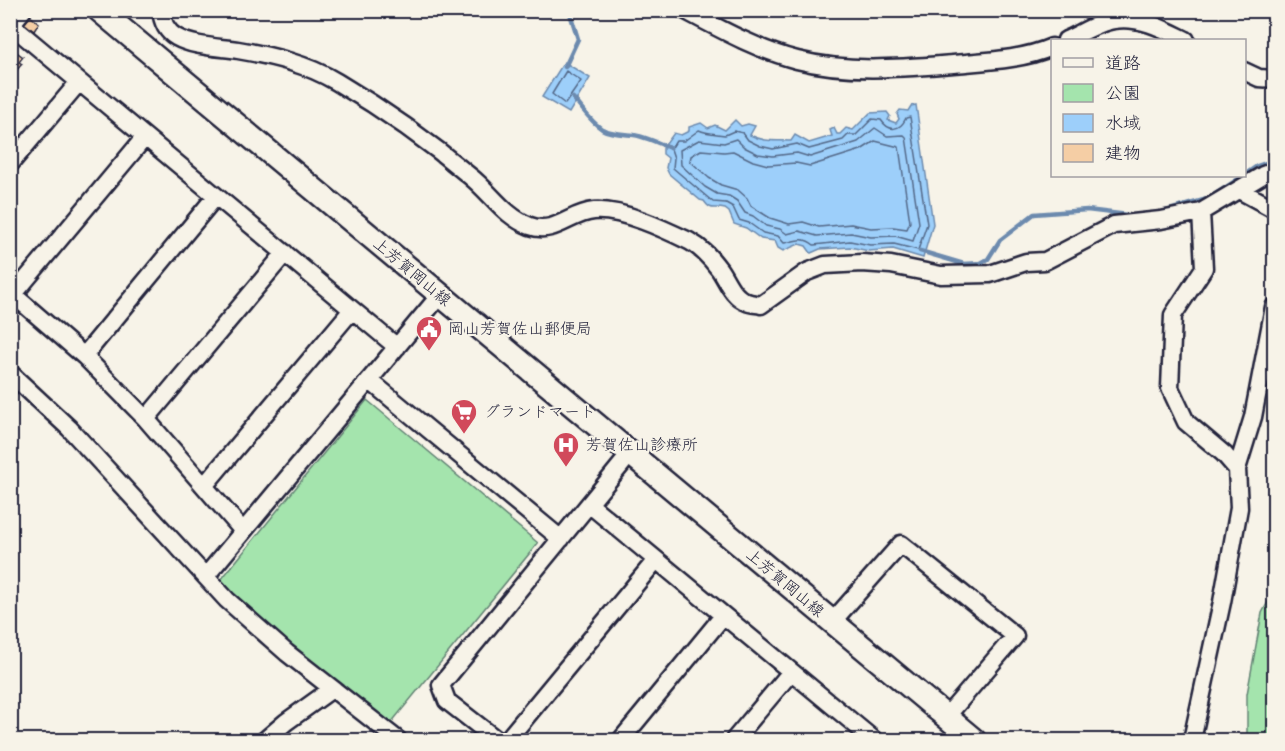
<svg xmlns="http://www.w3.org/2000/svg" width="1285" height="751" viewBox="0 0 1285 751" font-family="Pangolin,'Klee One',sans-serif">
	<rect width="100%" height="100%" fill="#f7f3e8"/>
	<filter id="ink" filterUnits="userSpaceOnUse"><feTurbulence type="fractalNoise" baseFrequency=".0167" numOctaves="2"/><feDisplacementMap in="SourceGraphic" scale="12" xChannelSelector="R" yChannelSelector="G"/><feConvolveMatrix kernelMatrix="1 2 1 2 8 2 1 2 1" color-interpolation-filters="sRGB"/></filter>
	<g filter="url(#ink)">
		<!-- green -->
		<path fill="#a4e4ad" stroke="#638374" stroke-width="1.5" d="M367 400 538 543 391 723 263 624 220 581Z
			M1274 591V740H1247V694L1262 613Z"/>
		<!-- water -->
		<path fill="#9dcffa" stroke="#6c8aae" stroke-width="1.5" d="M564 62 590 78 569 113 542 97Z
			M916 105 933 224 923 258 893 249 869 251 850 247 820 249 811 253 806 246 799 244 783 251 778 248 775 241 761 239 746 228 734 224 729 212 725 209C713 206 712 212 704 201L700 200 669 174 666 168 668 158 663 154V148L674 133 681 135 689 131V127L701 123 708 128 715 125 725 130 735 120 741 126 748 124 755 126 750 135C767 143 773 140 791 141L795 135 809 143 832 136 830 130 834 128 837 134H840L846 128 853 130 870 113 887 112 890 116 888 120 896 123 899 119 897 114 900 110 908 111 911 106Z"/>
		<g fill="none" stroke-linecap="round" stroke-linejoin="round">
			<!-- shore -->
			<path stroke="#536787" stroke-width="1.5" d="M566 71 581 81 565 104 552 94Z
				M910 117 927 224 918 250 894 244 870 245 850 241 814 245C803 236 796 241 784 243L778 236 763 233 749 223 739 220 733 207 726 203 713 202 673 168 674 158 671 149 676 141H684L699 130C708 134 715 133 725 135L734 131 743 133 748 140 760 146 773 149 797 144 809 149 843 140 848 135H856L872 119 881 120C889 132 900 131 906 118Z
				M875 128 887 136 904 135 906 137 919 223 913 241 895 236 871 237 851 233 817 236 799 231 787 234 780 229 766 226 753 216 745 213 737 201 729 196 717 194 705 187 681 165 680 150 699 140 724 143 736 139 744 147 758 154 773 156 797 153 810 157 858 142Z
				M875 141 899 147 910 222 907 229 893 227 871 228 851 224 819 227 803 222 789 224 770 218 751 206 747 198 738 190 721 185 709 178 690 161 691 156 701 150 724 152 733 151 753 161 768 165 796 163 810 166 861 150Z"/>
			<!-- stream -->
			<path stroke="#6c8aae" stroke-width="4.5" d="M565 67 578 39 569 10
				M573 98C583 109 590 121 602 129 610 134 625 134 634 135 646 137 659 143 670 148
				M1244 175 1257 166 1274 160
				M1214 195 1243 176
				M1166 211 1207 199
				M920 251 964 264 981 263 988 259 1000 240 1034 214 1087 210 1128 215"/>
		</g>
		<!-- building -->
		<path fill="#f5cea5" stroke="#22223b" stroke-width="1.5" d="M30 16 39 23 34 31 24 24Z
			M10 47 23 57 19 62 22 64 10 78Z"/>
		<g fill="none" stroke-linecap="round" stroke-linejoin="round">
			<!-- street casing -->
			<g stroke="#22223b" stroke-width="21">
				<path id="street" d="M161 10C162 21 166 31 176 37 194 47 219 47 238 50 273 56 307 64 337 82 381 108 432 144 471 177 491 193 505 217 530 226 555 235 570 213 594 211 622 209 664 229 689 241 702 248 710 257 719 269 727 280 732 297 747 302 751 304 757 304 761 305L807 272 825 265 862 263 891 265 941 275 990 274 1026 262 1045 261 1114 225 1161 220 1201 212 1263 175 1274 171
					M684 10C720 29 758 50 797 60 848 73 902 68 953 64 986 61 1022 60 1052 47
					M10 24 397 347
					M10 26 23 10
					M1066 40C1080 34 1098 22 1114 20 1140 16 1164 29 1186 40
					M1244 71 1259 78 1274 79
					M10 164 79 82
					M1239 190 1274 209
					M10 292 84 356 146 419 243 531
					M13 295 145 137
					M84 356 216 196
					M10 373 69 428 227 600 287 653 398 740
					M369 380 561 539
					M146 419 285 253
					M1237 469 1253 417 1274 307
					M204 486 352 310
					M589 504 874 740
					M206 576 440 295
					M832 622 901 544 1015 636 946 717
					M265 740 286 722 332 689
					M497 740 447 701 441 685 630 454
					M507 740 656 560
					M621 740 723 616
					M734 740 791 672
					M1192 740 1222 602 1239 508 1237 469 1224 454 1186 422 1170 388 1173 315 1204 268 1201 212"/>
			</g>
			<!-- secondary casing -->
			<g stroke="#22223b" stroke-width="27">
				<path id="secondary" d="M99 10 974 740"/>
			</g>
			<!-- street -->
			<use href="#street" stroke="#f7f3e8" stroke-width="16"/>
			<!-- secondary -->
			<use href="#secondary" stroke="#f7f3e8" stroke-width="22"/>
		</g>
	</g>
	<!-- icons -->
	<defs>
		<g id="civic-pin" transform="scale(1.35)"><path d="M0 17L-7.5 6A9.5 9.5 0 1 1 7.5 6Z" fill="#d1495b" stroke="#f7f3e8"/><path d="M-.6-6.5H3V-4.5H.6V-3L4-1V1h2V6H-6V1h2V-1L-.6-3ZM-1.2 2.5V6h2.4V2.5Z" fill="#fff"/></g>
		<g id="supermarket-pin" transform="scale(1.35)"><path d="M0 17L-7.5 6A9.5 9.5 0 1 1 7.5 6Z" fill="#d1495b" stroke="#f7f3e8"/><path d="M-6-5.5h2.5l.6 2H6L4.5 2H-2.5L-4.4-4H-6ZM-1.5 3.2a1.3 1.3 0 1 0 .1 0ZM3 3.2a1.3 1.3 0 1 0 .1 0Z" fill="#fff"/></g>
		<g id="hospital-pin" transform="scale(1.35)"><path d="M0 17L-7.5 6A9.5 9.5 0 1 1 7.5 6Z" fill="#d1495b" stroke="#f7f3e8"/><path d="M-5-5h3v3.5h4V-5h3V5h-3V1.5h-4V5h-3Z" fill="#fff"/></g>
	</defs>
	<g fill-rule="evenodd">
		<use href="#civic-pin" x="429" y="329"/>
		<use href="#supermarket-pin" x="464" y="412"/>
		<use href="#hospital-pin" x="566" y="445"/>
	</g>
	<g text-anchor="middle" dominant-baseline="central" stroke-width="4.5" stroke-linejoin="round" paint-order="stroke">
		<!-- street labels -->
		<g font-size="16" fill="#22223b" stroke="#f7f3e8">
			<text transform="translate(412 272) rotate(40)">上芳賀岡山線</text>
			<text transform="translate(785 583) rotate(40)">上芳賀岡山線</text>
		</g>
		<!-- poi labels -->
		<g font-size="16" fill="#22223b" stroke="#f7f3e8" text-anchor="start">
			<text x="448" y="329">岡山芳賀佐山郵便局</text>
			<text x="484" y="412">グランドマート</text>
			<text x="586" y="445">芳賀佐山診療所</text>
		</g>
	</g>
	<!-- margin -->
	<rect width="1285" height="751" fill="none" stroke="#f7f3e8" stroke-width="36"/>
	<rect x="18" y="18" width="1249" height="715" fill="none" stroke="#22223b" stroke-width="2" filter="url(#ink)"/>
	<!-- legend -->
	<rect x="1051" y="39" width="195" height="138" fill="#f7f3e8" stroke="#a29fa3" stroke-width="1.5"/>
	<rect x="1063" y="58" width="30" height="9" fill="#f7f3e8" stroke="#a29fa3" stroke-width="1.5"/>
	<text x="1105" y="69" font-size="18" fill="#22223b">道路</text>
	<rect x="1063" y="84" width="30" height="18" fill="#a4e4ad" stroke="#a29fa3" stroke-width="1.5"/>
	<text x="1105" y="99" font-size="18" fill="#22223b">公園</text>
	<rect x="1063" y="114" width="30" height="18" fill="#9dcffa" stroke="#a29fa3" stroke-width="1.5"/>
	<text x="1105" y="129" font-size="18" fill="#22223b">水域</text>
	<rect x="1063" y="144" width="30" height="18" fill="#f5cea5" stroke="#a29fa3" stroke-width="1.5"/>
	<text x="1105" y="159" font-size="18" fill="#22223b">建物</text>
</svg>
